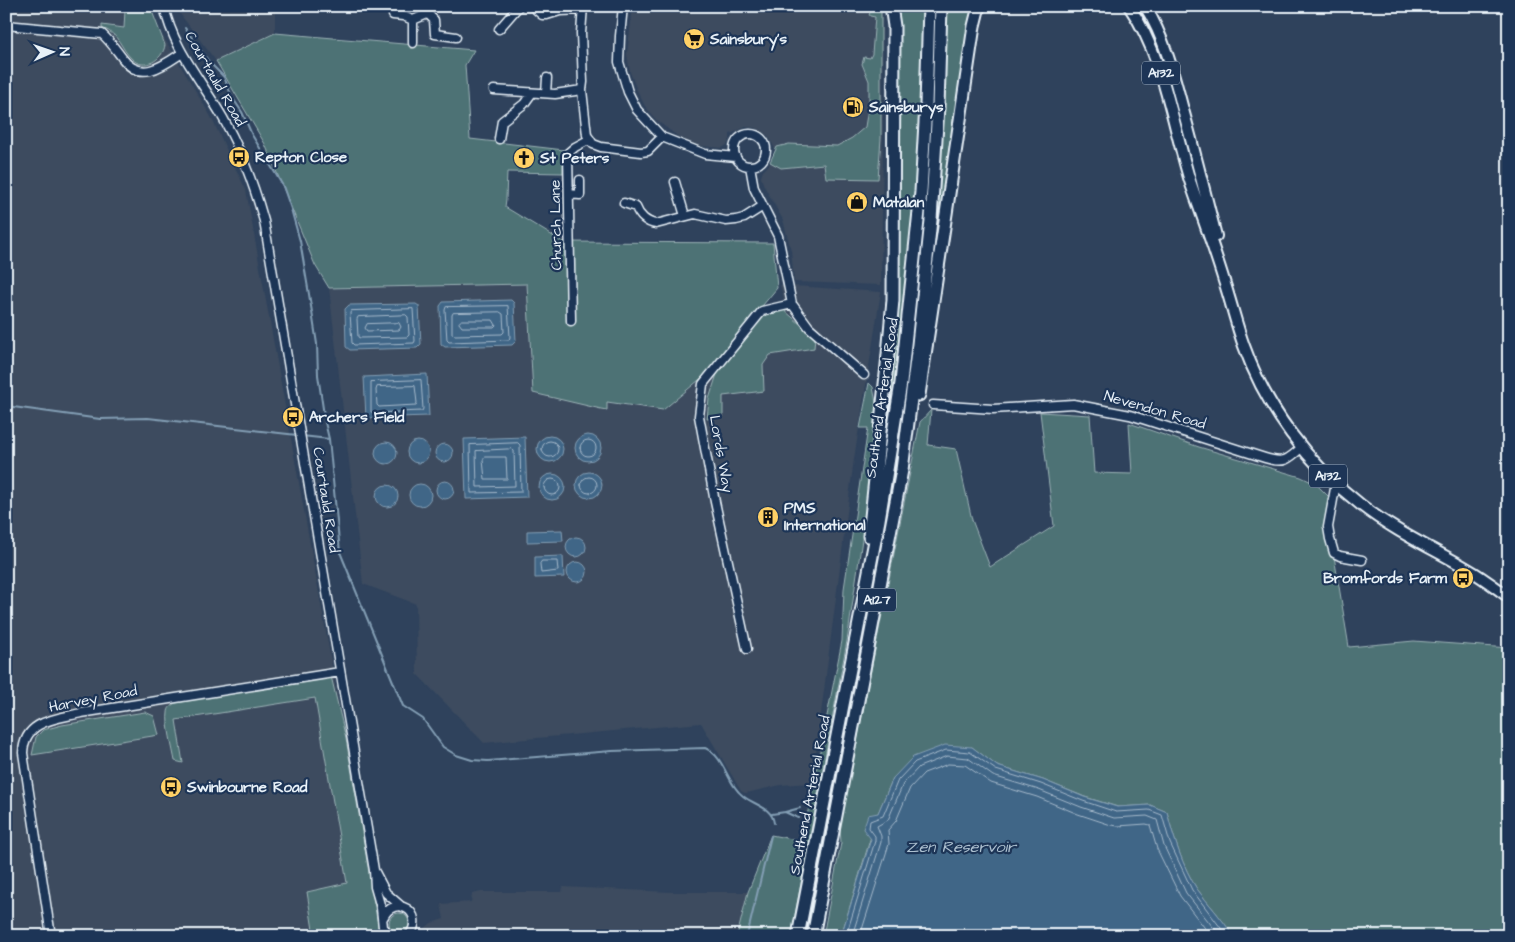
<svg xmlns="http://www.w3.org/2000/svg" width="1515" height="942" viewBox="0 0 1515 942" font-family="'Architects Daughter',sans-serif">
	<rect width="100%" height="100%" fill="#2f425c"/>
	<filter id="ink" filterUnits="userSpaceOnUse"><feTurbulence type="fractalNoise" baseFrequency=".02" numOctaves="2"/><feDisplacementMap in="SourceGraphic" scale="10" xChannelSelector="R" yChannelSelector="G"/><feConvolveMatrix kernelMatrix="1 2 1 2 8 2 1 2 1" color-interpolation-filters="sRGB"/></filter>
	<g filter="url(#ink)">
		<!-- built -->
		<path fill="#3c4b5f" d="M6 6H142L167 43 210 115 246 190 381 936H6Z
			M181 6H275V33L216 61 177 10Z
			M633 6H880L882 9 883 144 881 285 794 282 791 250 783 220 764 186 761 177 763 171 768 166 773 159 775 149 768 136 755 128 746 127 730 134V139L727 145 722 148 699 146 680 138 656 120 645 106 636 88 630 72 627 54Z
			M528 284 533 393 607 409V402L663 410 701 379 754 309 784 300 780 285 881 292 854 459 812 783 781 785 751 792 745 793 741 791 701 723 484 743 417 674 416 604 363 584 329 288Z
			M563 887 671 892H748L737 936H416L431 923 444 919 441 904 471 902 472 894 481 892H562Z"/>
		<!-- green -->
		<path fill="#4e7274" stroke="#9bb2b6" d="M109 6H150L165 45C163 60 144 71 132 59 120 48 120 34 102 28V25L124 28 125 10 109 8Z
			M895 6H919V9L925 10 919 152 905 317 883 479H879L891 365Z
			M952 6H975L933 274 930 271 931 263 933 262 935 236 945 10H952Z
			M881 8V138L878 179 826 178 824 164 781 168 770 162 777 147 789 144 837 146 852 138 865 127 869 102V81L862 64 864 57 870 58 872 54 875 17 870 16 869 14 873 10Z
			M275 33 474 50 465 65 470 139 564 150 563 173 507 172 506 199 505 207 563 242 773 243 777 288 705 375 663 410 607 402V410L601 409 533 393 527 284 329 288 315 265 265 144 216 61Z
			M784 310 815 337 814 348 770 355 763 365 764 391 723 396V417L707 419 709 399 718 371 762 316Z
			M869 383 873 387 877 408 865 519 847 641 791 936H737L748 892 771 835 802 841 842 641 844 589 868 428H860Z
			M931 410 928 445 956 449 972 520 990 567 1054 526 1040 412 1090 415 1094 473 1132 474 1129 423 1199 447 1301 477 1316 484 1329 497 1330 532 1349 647 1414 641 1509 648V936H1233C1223 919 1209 905 1197 889 1183 868 1173 836 1167 812L1150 805 1118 807 1085 797 1043 780 997 766 972 747 893 778 878 813 841 936H823L841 843 840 827 920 422Z
			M331 676 346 739 379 931 375 936H314L307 892 347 883 315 698 176 720 183 763 175 761C173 750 166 723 168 713 168 708 171 706 175 703Z
			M145 712 154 716 159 735 32 755 36 737 43 730 62 725Z
			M389 923a10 10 0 1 1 20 0a10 10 0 1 1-20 0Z"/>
		<!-- water -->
		<path fill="#406687" stroke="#839eb4" d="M511 300 514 303 516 341 512 345 445 347 441 344 440 306 443 302Z
			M416 304 419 306 421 344 417 348 350 350 346 347 345 309 349 305Z
			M427 374 429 416 366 418 364 377Z
			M575 448a13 13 0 1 1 26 0a13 13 0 1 1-26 0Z
			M537 449a13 13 0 1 1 26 0a13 13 0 1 1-26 0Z
			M525 437 527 497 466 499 464 439Z
			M407 452a11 11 0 1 1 22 0a11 11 0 1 1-22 0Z
			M375 453a11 11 0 1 1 22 0a11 11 0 1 1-22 0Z
			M435 453a9 9 0 1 1 18 0a9 9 0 1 1-18 0Z
			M576 485a13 13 0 1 1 26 0a13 13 0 1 1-26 0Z
			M539 487a13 13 0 1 1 26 0a13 13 0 1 1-26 0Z
			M436 490a9 9 0 1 1 18 0a9 9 0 1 1-18 0Z
			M409 495a11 11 0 1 1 22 0a11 11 0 1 1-22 0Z
			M376 496a11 11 0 1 1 22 0a11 11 0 1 1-22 0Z
			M562 530 563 541 527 542V531Z
			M566 547a10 10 0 1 1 20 0a10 10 0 1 1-20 0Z
			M563 556 564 577 535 578V557Z
			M567 572a10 10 0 1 1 20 0a10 10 0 1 1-20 0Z
			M945 745 972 747 997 766 1043 780 1084 797 1117 807 1150 805 1167 812C1173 836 1183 868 1197 889 1209 905 1223 919 1233 936H841L871 839 863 829 868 815 878 813 893 778 913 757Z"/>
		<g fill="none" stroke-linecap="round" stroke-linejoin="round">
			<!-- shore -->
			<path stroke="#a5b9cb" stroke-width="1" d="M508 306 510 337 509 340 449 342 447 340 445 310 446 307Z
				M413 309 415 341 414 343 354 345 352 343 350 313 351 311Z
				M500 312 503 314 504 332 502 334 455 335 452 334V315L453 313Z
				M406 315 408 317 409 335 407 337 360 338 358 337 357 319 358 317Z
				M462 320H493L496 325 494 327H462L459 323Z
				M399 323 401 327 399 330 367 331 365 328 367 324Z
				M421 380 423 409 422 411 373 413 371 412V382Z
				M415 386 417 403 416 405 379 407 377 405 376 390 377 387Z
				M580 448a8 8 0 1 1 16 0a8 8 0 1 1-16 0Z
				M542 449a8 8 0 1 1 16 0a8 8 0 1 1-16 0Z
				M518 443 520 445 521 492 471 493 470 445Z
				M512 449 514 451 515 486 477 487 476 451Z
				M486 457H506L507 479H485L483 460Z
				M581 485a8 8 0 1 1 16 0a8 8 0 1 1-16 0Z
				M544 487a8 8 0 1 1 16 0a8 8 0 1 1-16 0Z
				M542 561H557L558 571 541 573 540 564Z
				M846 936 875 841V836L869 828 870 821 883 816 898 780 915 762 946 750 970 752 996 770 1041 784 1083 801 1116 812 1149 810 1162 815 1170 843 1192 890 1227 936
				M852 936 881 842V836L877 826 888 820 903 784 919 767 947 756 968 758 993 776 1039 790 1081 807 1114 818 1147 816 1157 820 1164 846 1186 893 1220 936
				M860 936 889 844 888 830 896 821 910 788 924 773 948 764 965 765 991 783 1037 797 1078 814 1111 825 1118 826 1146 824 1150 825 1157 849 1180 896 1211 936"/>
			<!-- stream -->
			<path stroke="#839eb4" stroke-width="2" d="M185 28 209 62 224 77 232 97 242 112 252 135 283 186 291 209 300 241 312 312 317 344 318 375 325 422 329 439 302 436
				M6 406 100 419 148 418 297 435
				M329 439 340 552 403 706 423 719 443 747 456 755 472 760 488 761 612 751 705 748C725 756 726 783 743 796 754 805 772 807 774 823
				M785 812 800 808
				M772 814 785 812 798 818
				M747 936 771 836"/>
			<!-- minor casing -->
			<g stroke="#e8f1f8" stroke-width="11">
				<path id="minor" d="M164 6C173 49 202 81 223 118 241 150 254 185 264 221L374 870 375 887 381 908 383 927 390 936
					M532 6 542 15H547L560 11 583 10
					M583 6 581 33 583 82 582 90 587 135 593 144 601 147 641 152 648 151 662 137
					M623 6 620 36 619 62 628 92 637 110 662 137 705 154 736 157
					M427 13 434 20 435 34 456 37
					M393 15 403 16 413 20 425 15 431 6
					M6 25 102 34C111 42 116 50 123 59 141 83 164 65 182 53
					M499 29 519 6
					M413 43V20
					M494 90 555 94 582 90
					M546 93 547 78
					M734 150a16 16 0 1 1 32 0a16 16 0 1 1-32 0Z
					M499 139 502 121 524 104 532 93
					M750 166 754 188 778 236 792 304 809 327 864 375
					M675 182 685 216
					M569 194 580 195V180
					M624 203 636 207C639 216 647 223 656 224L695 214 726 221 736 220 744 218 763 206
					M571 321 568 153 575 147 590 139
					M933 405 993 409 1073 404 1130 415 1265 458C1284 464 1288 460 1302 447
					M1336 483 1328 527 1330 539 1334 553 1340 556 1362 560
					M747 649 715 502 699 416 703 384 762 311 792 304
					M375 872 386 893 402 907
					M383 918C394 893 427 912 409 936
					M51 936 23 753C24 720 56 719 81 713L340 672"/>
			</g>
			<!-- major casing -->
			<g stroke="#e8f1f8" stroke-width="14">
				<path id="major" d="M1129 6C1165 59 1172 124 1191 184 1202 216 1214 248 1224 281 1231 302 1236 324 1244 346 1266 408 1309 465 1361 505 1394 531 1432 548 1468 569 1482 577 1495 587 1509 597
					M1145 6C1164 37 1173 71 1182 106 1194 149 1205 193 1216 236"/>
			</g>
			<!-- highway casing -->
			<g stroke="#e8f1f8" stroke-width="15">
				<path id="highway" d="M919 395 974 26 979 6
					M869 536 887 365 893 300 894 26 891 6
					M798 936 879 520 901 383 921 192 926 105 929 6
					M813 936 902 470 918 344 931 220 938 107 941 6"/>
			</g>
			<!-- minor -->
			<use href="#minor" stroke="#1d3557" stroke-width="8"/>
			<!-- major -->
			<use href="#major" stroke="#1d3557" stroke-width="10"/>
			<!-- highway -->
			<use href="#highway" stroke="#1d3557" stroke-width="11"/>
		</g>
	</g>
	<!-- icons -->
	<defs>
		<g id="supermarket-disc" transform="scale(1.125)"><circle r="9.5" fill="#ffd166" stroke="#1d3557"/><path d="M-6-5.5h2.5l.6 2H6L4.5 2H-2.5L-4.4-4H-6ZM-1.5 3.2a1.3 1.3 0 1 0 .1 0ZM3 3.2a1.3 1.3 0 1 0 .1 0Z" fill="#111"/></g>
		<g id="fuel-disc" transform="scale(1.125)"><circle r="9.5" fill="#ffd166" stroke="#1d3557"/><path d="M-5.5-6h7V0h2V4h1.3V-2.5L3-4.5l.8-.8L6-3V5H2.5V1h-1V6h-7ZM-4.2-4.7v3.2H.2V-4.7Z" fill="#111"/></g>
		<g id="bus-disc" transform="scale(1.125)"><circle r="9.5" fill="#ffd166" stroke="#1d3557"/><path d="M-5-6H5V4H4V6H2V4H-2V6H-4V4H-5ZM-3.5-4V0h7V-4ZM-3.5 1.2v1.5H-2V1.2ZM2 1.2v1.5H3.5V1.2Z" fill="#111"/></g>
		<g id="church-disc" transform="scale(1.125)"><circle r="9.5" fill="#ffd166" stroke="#1d3557"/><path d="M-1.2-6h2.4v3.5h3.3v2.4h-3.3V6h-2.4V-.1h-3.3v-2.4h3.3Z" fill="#111"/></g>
		<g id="shop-disc" transform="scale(1.125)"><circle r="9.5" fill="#ffd166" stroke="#1d3557"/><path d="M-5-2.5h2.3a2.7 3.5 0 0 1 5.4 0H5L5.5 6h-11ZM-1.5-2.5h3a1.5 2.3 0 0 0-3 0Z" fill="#111"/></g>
		<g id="building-disc" transform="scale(1.125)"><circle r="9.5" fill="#ffd166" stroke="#1d3557"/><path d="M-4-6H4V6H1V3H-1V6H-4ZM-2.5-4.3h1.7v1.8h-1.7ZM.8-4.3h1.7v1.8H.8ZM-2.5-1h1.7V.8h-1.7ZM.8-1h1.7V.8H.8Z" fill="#111"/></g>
	</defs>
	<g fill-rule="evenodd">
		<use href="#supermarket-disc" x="694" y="39"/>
		<use href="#fuel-disc" x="853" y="107"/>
		<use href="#bus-disc" x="239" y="157"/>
		<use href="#church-disc" x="524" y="158"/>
		<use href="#shop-disc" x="857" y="202"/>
		<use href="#bus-disc" x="293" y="417"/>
		<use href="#building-disc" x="768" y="517"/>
		<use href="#bus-disc" x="1463" y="578"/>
		<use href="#bus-disc" x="171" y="787"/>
	</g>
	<g text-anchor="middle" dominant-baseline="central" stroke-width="4.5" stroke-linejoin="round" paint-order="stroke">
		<!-- shield labels -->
		<g fill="#1d3557" stroke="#abb9c8" stroke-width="1">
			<rect x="1142" y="61.5" width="38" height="23" rx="4"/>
			<rect x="1309" y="464.5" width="38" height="23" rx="4"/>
			<rect x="858" y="588.5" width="38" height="23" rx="4"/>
		</g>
		<g font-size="14" font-weight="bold" fill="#e8f1f8">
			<text x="1161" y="73">A132</text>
			<text x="1328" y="476">A132</text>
			<text x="877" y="600">A127</text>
		</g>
		<!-- poi labels -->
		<g font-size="15" font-weight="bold" fill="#e8f1f8" stroke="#1d3557" text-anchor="start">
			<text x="710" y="39">Sainsbury's</text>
			<text x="869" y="107">Sainsburys</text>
			<text x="255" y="157">Repton Close</text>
			<text x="540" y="158">St Peters</text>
			<text x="873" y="202">Matalan</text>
			<text x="309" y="417">Archers Field</text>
			<text x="784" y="508">PMS<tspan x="784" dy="17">International</tspan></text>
			<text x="1447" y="578" text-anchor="end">Bromfords Farm</text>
			<text x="187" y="787">Swinbourne Road</text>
		</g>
		<!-- street labels -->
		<g font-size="15" fill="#e8f1f8" stroke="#1d3557">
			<text transform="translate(215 79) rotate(60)">Courtauld Road</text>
			<text transform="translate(556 225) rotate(-91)">Church Lane</text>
			<text transform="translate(882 398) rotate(-82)">Southend Arterial Road</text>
			<text transform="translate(1155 410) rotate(16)">Nevendon Road</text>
			<text transform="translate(721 454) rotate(80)">Lords Way</text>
			<text transform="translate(326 500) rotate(81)">Courtauld Road</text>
			<text transform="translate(93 699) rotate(-11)">Harvey Road</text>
			<text transform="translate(810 795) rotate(-79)">Southend Arterial Road</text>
		</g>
		<!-- water labels -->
		<g font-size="16" font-style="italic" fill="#adc0d0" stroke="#1d3557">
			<text x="961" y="847">Zen Reservoir</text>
		</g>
	</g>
	<!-- margin -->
	<rect width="1515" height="942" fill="none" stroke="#1d3557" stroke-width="25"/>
	<rect x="12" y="12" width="1490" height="917" fill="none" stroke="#e8f1f8" stroke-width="2" filter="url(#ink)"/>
	<!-- north arrow -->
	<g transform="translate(52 52) rotate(88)" stroke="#1d3557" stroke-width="4" paint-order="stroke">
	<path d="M0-4L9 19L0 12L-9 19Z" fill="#e8f1f8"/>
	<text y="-8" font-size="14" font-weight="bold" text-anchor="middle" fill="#e8f1f8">N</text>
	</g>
</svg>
